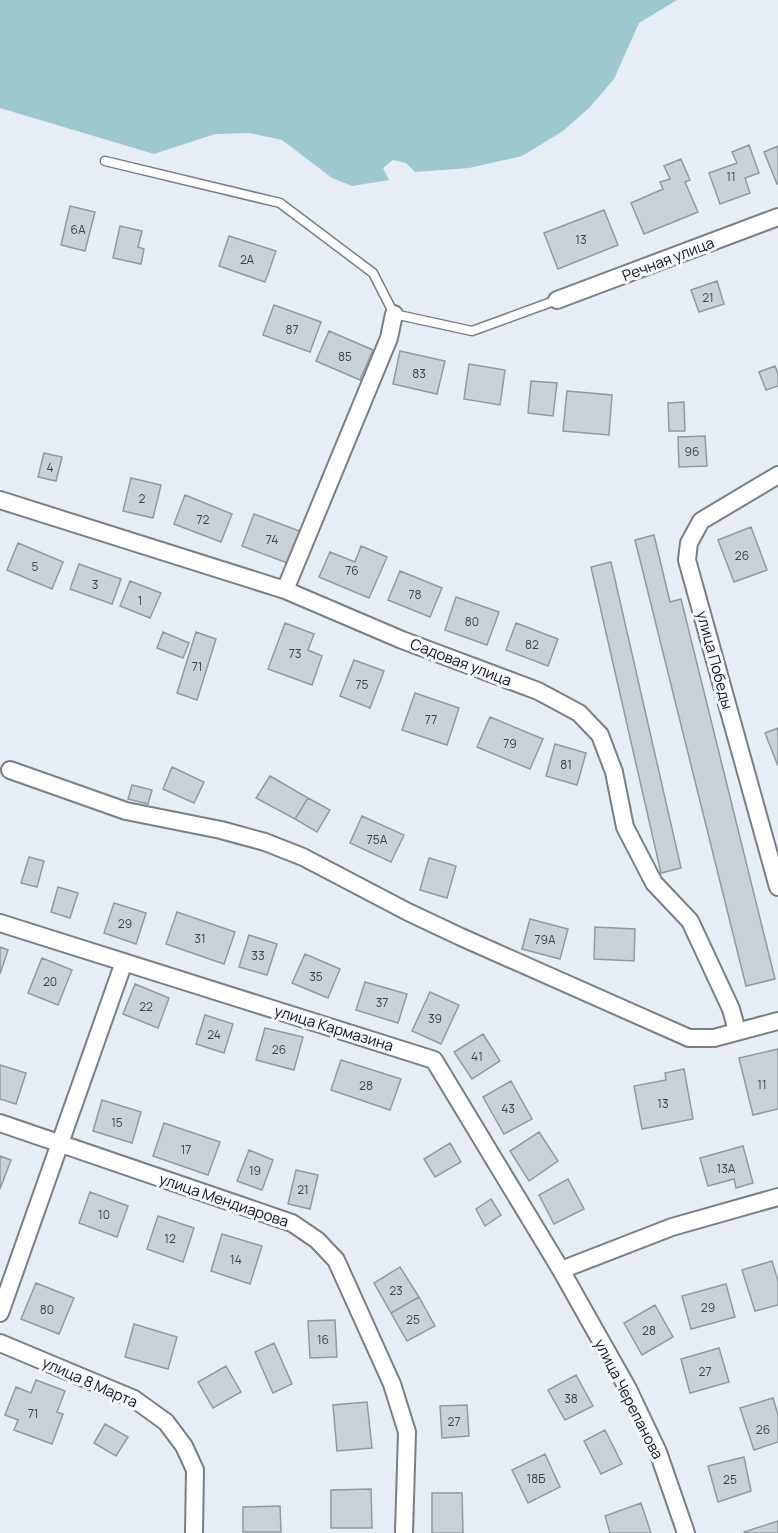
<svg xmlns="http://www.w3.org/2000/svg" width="778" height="1533" viewBox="0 0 778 1533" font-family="Manrope,sans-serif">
	<rect width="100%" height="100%" fill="#e6edf4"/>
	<!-- water -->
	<path fill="#9ec8cf" d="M0 0H677L639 23 614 79 590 107 563 131 522 156 469 168 415 172 406 163 393 160 383 168 389 180 352 186 332 178 282 140 250 133 215 134 154 154 0 108Z"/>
	<!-- building -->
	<path fill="#cad1d8" stroke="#9399a0" stroke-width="1.5" d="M749 145 759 173 745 178 750 193 720 204 709 173 737 163 732 152Z
		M778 146V184H777L764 152Z
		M681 159 690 180 685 182 698 212 644 234 631 203 663 189 660 182 670 179 664 166Z
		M70 206 95 212 85 251 61 245Z
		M604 210 618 245 558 269 544 233Z
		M120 226 142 231 138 247 144 249 141 264 113 258Z
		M229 236 276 251 265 282 219 266Z
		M717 281 724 304 699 312 691 290Z
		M274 305 321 322 310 352 263 335Z
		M329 331 373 350 360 380 316 361Z
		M400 351 445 361 437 394 393 384Z
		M469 364 505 370 500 405 464 399Z
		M775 366 778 374V386L766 390 759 372Z
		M531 381 557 383 553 416 528 413Z
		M567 391 612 395 609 435 563 431Z
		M684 402 685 431H669L668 403Z
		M705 436 707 466 679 467 678 437Z
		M44 453 62 457 56 481 38 477Z
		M131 478 161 485 153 518 123 511Z
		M185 495 232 514 221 542 174 524Z
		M254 514 302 532 290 564 242 546Z
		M751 527 767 570 734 582 718 540Z
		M654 535 670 602 681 599 775 979 746 986 635 540Z
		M18 543 63 562 52 589 7 570Z
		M361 546 387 557 369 598 319 577 330 552 355 562Z
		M611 562 681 868 661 873 591 567Z
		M79 564 121 579 112 604 70 589Z
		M400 571 442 588 430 617 388 600Z
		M130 581 161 593 150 618 120 606Z
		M456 597 499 612 487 645 445 630Z
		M285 623 314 634 308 650 322 656 312 685 268 669Z
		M516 623 558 639 548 666 506 650Z
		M163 632 189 643 183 658 157 648Z
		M196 632 216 639 197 700 177 693Z
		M354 660 384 671 370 708 340 696Z
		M415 693 459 708 447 745 402 730Z
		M490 717 543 739 530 769 477 747Z
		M778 728V766L765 733Z
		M555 744 586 753 577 785 546 776Z
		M172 767 204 782 194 803 163 789Z
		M270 776 308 798 295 819 256 798Z
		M132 785 152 790 148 804 128 799Z
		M308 798 330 810 317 832 295 819Z
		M362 816 404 835 391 862 350 843Z
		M29 857 44 861 37 887 21 883Z
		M429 858 456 866 447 898 420 890Z
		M58 887 78 893 70 918 51 912Z
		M114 903 146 913 136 944 104 933Z
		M177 912 235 932 224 964 166 944Z
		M530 919 568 929 560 959 522 949Z
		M595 927 635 929 634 961 594 959Z
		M249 935 277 944 267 975 239 967Z
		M0 947 8 950 0 974Z
		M305 954 340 969 328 998 292 983Z
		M42 958 72 970 58 1005 28 993Z
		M365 982 407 994 398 1023 356 1010Z
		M135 984 169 998 158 1028 123 1014Z
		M430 992 459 1005 441 1044 412 1031Z
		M205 1015 233 1024 224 1053 196 1044Z
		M265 1028 303 1037 294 1070 256 1060Z
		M483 1034 500 1061 472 1079 454 1052Z
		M778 1049V1109L753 1115 739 1058Z
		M341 1060 401 1079 390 1110 331 1090Z
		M0 1065 26 1073 16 1104 0 1099Z
		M684 1069 693 1119 642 1129 634 1086 666 1080 665 1073Z
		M511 1081 532 1119 504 1134 483 1097Z
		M102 1100 141 1112 132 1143 93 1131Z
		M164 1123 220 1142 208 1175 153 1156Z
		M539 1132 558 1161 529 1181 510 1151Z
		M450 1143 461 1162 435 1177 424 1159Z
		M743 1146 753 1183 736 1188 734 1179 708 1186 700 1158Z
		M249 1150 273 1160 262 1190 237 1181Z
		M0 1156 11 1160 0 1189Z
		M296 1170 318 1175 310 1209 288 1204Z
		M568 1179 584 1209 554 1224 539 1195Z
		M90 1192 128 1206 117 1237 79 1223Z
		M491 1199 501 1215 485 1226 476 1209Z
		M158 1216 194 1228 183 1262 147 1249Z
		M222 1234 262 1246 250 1284 211 1271Z
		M772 1261 778 1281V1305L755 1311 742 1270Z
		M400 1267 419 1297 391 1313 374 1283Z
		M36 1283 74 1298 59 1334 21 1319Z
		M726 1284 735 1317 691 1329 682 1296Z
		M419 1297 435 1326 407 1341 391 1313Z
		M655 1305 673 1337 642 1355 624 1323Z
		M335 1320 337 1357 310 1358 308 1321Z
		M134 1324 177 1337 168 1369 125 1357Z
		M274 1343 292 1384 273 1393 255 1352Z
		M719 1348 729 1382 690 1393 681 1359Z
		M226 1366 241 1392 213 1408 198 1382Z
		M576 1375 593 1406 565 1420 548 1390Z
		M36 1380 65 1391 57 1412 63 1414 52 1444 14 1430 18 1420 5 1415 16 1387 31 1393Z
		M773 1398 778 1415V1442L754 1450 740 1408Z
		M367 1402 372 1448 337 1451 333 1405Z
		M467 1405 469 1436 442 1438 440 1406Z
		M105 1424 128 1437 116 1456 94 1443Z
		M605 1430 622 1464 601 1474 584 1441Z
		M545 1454 560 1487 528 1503 512 1470Z
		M744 1457 751 1491 718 1502 708 1466Z
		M371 1489 372 1528H331V1490Z
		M432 1493H462L463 1533H432Z
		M641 1503 651 1533H610L605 1516Z
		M280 1506 281 1532H243V1507Z
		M778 1521V1533H744V1532Z"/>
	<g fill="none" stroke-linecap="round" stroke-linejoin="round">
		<!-- service casing -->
		<g stroke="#797f85" stroke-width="11">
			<path id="service" d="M105 161 280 203 373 273 394 314 472 331 557 300"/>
		</g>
		<!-- minor casing -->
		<g stroke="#797f85" stroke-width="20">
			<path id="minor" d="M557 300 778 217
				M778 475 701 521 689 543 687 560 778 887
				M0 500 285 590 402 640 538 691 579 713 600 735 614 772 625 827 654 883 690 921 731 1009 737 1031
				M285 590 389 338 394 314
				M10 770 126 811 221 830 265 842 303 857 408 912 461 937 689 1038H714L778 1021
				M0 923 434 1060 561 1270 628 1389 658 1452 686 1533
				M0 1123 292 1223 317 1240 336 1260 392 1384 407 1432 404 1533
				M561 1270 672 1227 778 1197
				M0 1313 124 962
				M0 1343 134 1399 166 1422 184 1446 195 1470 194 1533"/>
		</g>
		<!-- service -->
		<use href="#service" stroke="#fff" stroke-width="8"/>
		<!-- minor -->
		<use href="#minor" stroke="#fff" stroke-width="16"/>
	</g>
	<g text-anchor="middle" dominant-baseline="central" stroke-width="6" stroke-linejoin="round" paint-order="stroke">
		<!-- number labels -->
		<g font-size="12" fill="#404346">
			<text x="731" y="176">11</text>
			<text x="78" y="229">6А</text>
			<text x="581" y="239">13</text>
			<text x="247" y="259">2А</text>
			<text x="708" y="297">21</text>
			<text x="292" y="329">87</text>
			<text x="345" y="356">85</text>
			<text x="419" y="373">83</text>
			<text x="692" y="451">96</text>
			<text x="50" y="467">4</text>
			<text x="142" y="498">2</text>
			<text x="203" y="519">72</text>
			<text x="272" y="539">74</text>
			<text x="742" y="555">26</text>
			<text x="35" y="566">5</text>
			<text x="352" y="570">76</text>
			<text x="95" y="584">3</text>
			<text x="415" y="594">78</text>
			<text x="140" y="600">1</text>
			<text x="472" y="621">80</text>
			<text x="532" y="644">82</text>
			<text x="295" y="653">73</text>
			<text x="197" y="666">71</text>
			<text x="362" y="684">75</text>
			<text x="431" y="719">77</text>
			<text x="510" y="743">79</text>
			<text x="566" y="764">81</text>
			<text x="377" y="839">75А</text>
			<text x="125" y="923">29</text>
			<text x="200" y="938">31</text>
			<text x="545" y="939">79А</text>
			<text x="258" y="955">33</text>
			<text x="316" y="976">35</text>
			<text x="50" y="981">20</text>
			<text x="382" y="1002">37</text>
			<text x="146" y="1006">22</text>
			<text x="435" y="1018">39</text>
			<text x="214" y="1034">24</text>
			<text x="279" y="1049">26</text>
			<text x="477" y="1056">41</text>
			<text x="762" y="1084">11</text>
			<text x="366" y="1085">28</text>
			<text x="663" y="1103">13</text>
			<text x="508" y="1108">43</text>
			<text x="117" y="1122">15</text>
			<text x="186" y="1149">17</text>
			<text x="726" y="1168">13А</text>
			<text x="255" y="1170">19</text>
			<text x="303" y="1189">21</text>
			<text x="104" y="1214">10</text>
			<text x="170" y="1238">12</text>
			<text x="236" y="1259">14</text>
			<text x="396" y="1290">23</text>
			<text x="708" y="1307">29</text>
			<text x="47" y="1309">80</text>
			<text x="413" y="1319">25</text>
			<text x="649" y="1330">28</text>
			<text x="323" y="1339">16</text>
			<text x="705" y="1371">27</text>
			<text x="571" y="1398">38</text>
			<text x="33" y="1413">71</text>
			<text x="454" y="1421">27</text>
			<text x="763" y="1429">26</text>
			<text x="536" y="1478">18Б</text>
			<text x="730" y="1479">25</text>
		</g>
		<!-- street labels -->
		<g font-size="15" fill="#121416" stroke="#f6faff">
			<text transform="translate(668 259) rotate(-21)">Речная улица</text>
			<text transform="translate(715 660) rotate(75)">улица Победы</text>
			<text transform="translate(461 662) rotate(21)">Садовая улица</text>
			<text transform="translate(334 1028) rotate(17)">улица Кармазина</text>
			<text transform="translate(224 1200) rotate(19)">улица Мендиарова</text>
			<text transform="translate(90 1382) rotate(24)">улица 8 Марта</text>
			<text transform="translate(629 1399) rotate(63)">улица Черепанова</text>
		</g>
	</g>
</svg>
